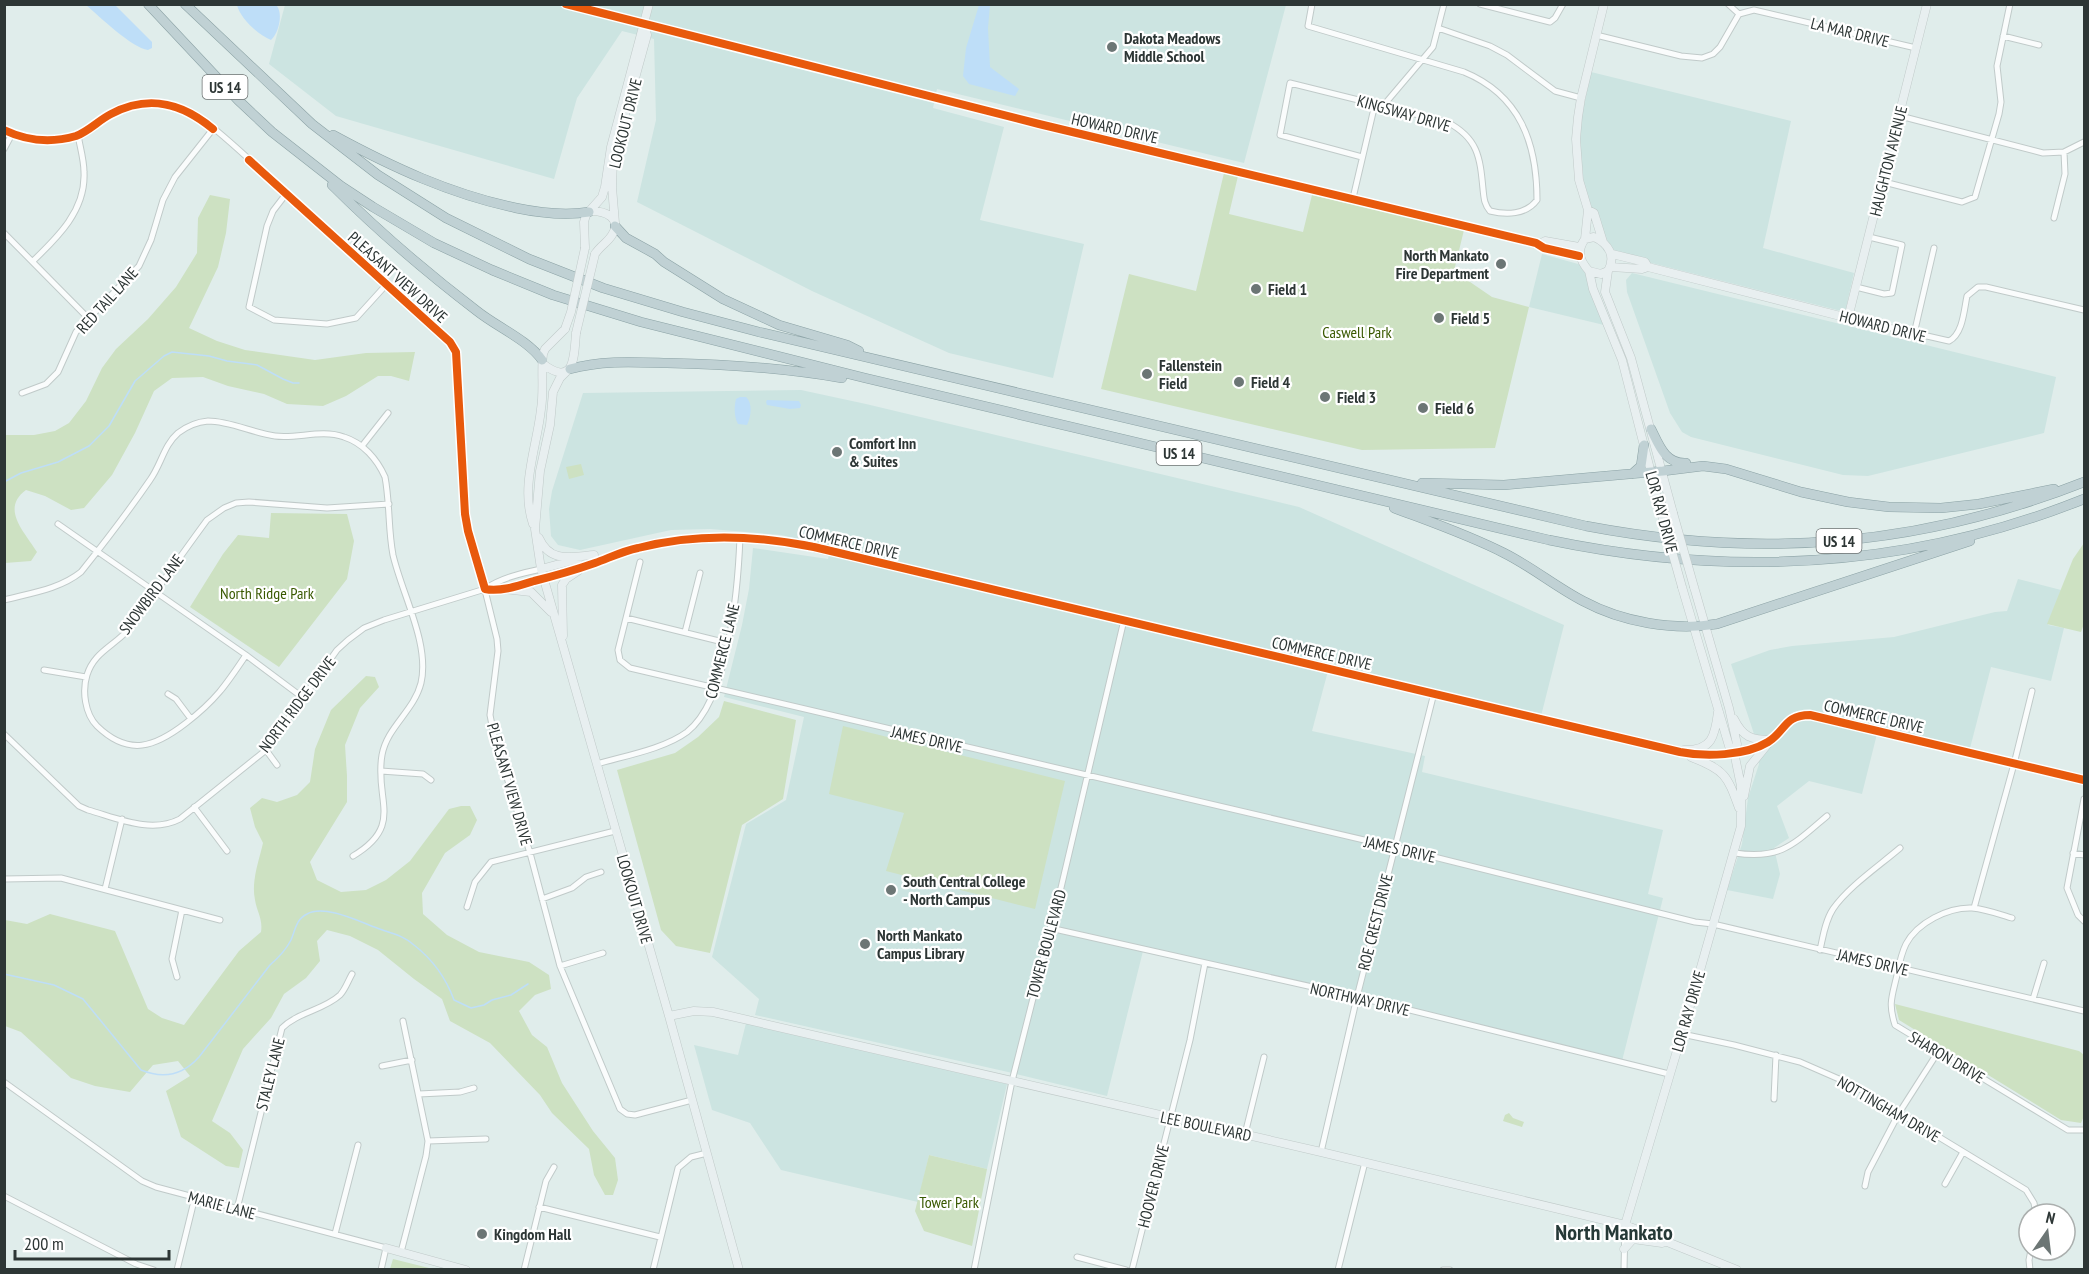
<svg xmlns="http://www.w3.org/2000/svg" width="2089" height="1274" viewBox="0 0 2089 1274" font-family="'PT Sans Narrow',sans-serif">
	<rect width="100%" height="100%" fill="#e0edeb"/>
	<!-- built -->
	<path fill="#cce4e1" d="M285 5H1286L1244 163 937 89 933 108 1004 127 980 220 1084 244 1053 378 949 353 812 291 637 202 656 120 654 39 622 31 577 98 554 179 336 116 269 64Z
		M1591 72 1791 121 1763 248 1854 273 1845 312 1604 251 1597 237 1584 184 1580 146 1581 119Z
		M1542 254 1589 267 1604 325 1529 307Z
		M1632 273 2056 377 2044 433 1868 476 1843 475 1691 437 1682 432 1670 413 1627 292 1626 280Z
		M801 390 866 404 1299 507 1564 625 1539 724 1328 671 1312 731 1425 756 1422 772 1663 830 1648 894 1663 898 1621 1065 1144 947 1107 1096 1008 1072 755 1015 759 999 712 957 746 824 786 800 804 717 724 697 742 625 749 589 753 548 828 559 831 546 781 535 710 529 671 530 580 550 558 545 551 536 549 509 552 491 583 393Z
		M2018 579 2061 590 2048 625 2064 628 2051 681 1991 667 1968 756 1877 734 1862 794 1809 781 1777 806 1789 838 1774 848 1780 874 1773 899 1727 890 1742 844 1748 798 1759 764 1755 737 1731 664 1770 650 1792 646 1894 637 1995 612 2007 611Z
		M746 1023 1007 1084 987 1169 929 1155 918 1202 781 1170 750 1123 712 1110 694 1045 738 1055Z"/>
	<!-- green -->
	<path fill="#cde1c2" d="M1224 173 1238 176 1229 214 1303 232 1312 195 1464 230 1454 271 1492 297 1529 307 1495 448 1362 450 1101 389 1129 274 1196 291Z
		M210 195 230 199 226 233 218 267 189 328 217 341 245 350 315 360 366 353 415 352 409 381 391 376H378L346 396 323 406 287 404 264 394 228 386 203 377 172 378 154 391 135 433 112 475 84 508 71 510 45 496 26 490C0 509 25 532 37 552L31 561 5 563V435H34L55 431 69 423 86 401 102 368 116 349 148 319 176 287 197 253 198 218Z
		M581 464 584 475 569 479 566 467Z
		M271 513 347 514 354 541 347 579 279 667 190 607 223 554 238 535 269 538Z
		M2084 543V624L2081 632 2047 624 2073 559Z
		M366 676 375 677 379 687 360 708 345 745 347 776V802L310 862 317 880 341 892 366 890 386 880 410 861 449 809 461 806H470L477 820 470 835 445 853 422 893 423 914 447 935 479 952 529 962 549 975 551 989 535 995 519 1011 532 1035 547 1047 562 1083 593 1131 615 1158 618 1180 613 1195H605L594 1175 589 1149 552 1113 540 1095 490 1043 450 1021 442 999 414 979 378 950 350 936 327 930 317 941 320 961 306 978 284 994 271 1018 243 1049 212 1121 230 1133 243 1150 239 1168 226 1166 181 1137 166 1091 190 1076 178 1061 153 1065 130 1092 95 1086 71 1078 21 1032 5 1026V920L27 924 50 914 115 931 148 1009 162 1018 184 1025 239 951 261 932C263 919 257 912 255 900 251 881 259 861 263 843L255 827 250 808 262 798 277 802 297 795 310 782 315 749 331 710Z
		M724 701 796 720 783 799 742 825 710 953 676 946 661 930 617 770 675 753 698 737 719 717Z
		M843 726 1065 781 1035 909 886 871 904 813 829 794Z
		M1895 1004 2079 1051 2084 1055V1116L2081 1123 2061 1120 1899 1020Z
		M1509 1113 1513 1118 1524 1122 1522 1127 1503 1121 1505 1115Z
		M929 1155 987 1169 972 1246 924 1231 915 1211Z
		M393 1259 433 1269H390Z"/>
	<!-- water -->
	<path fill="#bedef8" d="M86 5H115L152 42V48L148 50C132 48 99 16 86 5Z
		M273 5 277 6C283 14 279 33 271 40 258 35 240 18 237 5Z
		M979 5H990L988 28 990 67 1019 89 1015 96 969 84 963 76 966 48Z
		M740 397H746C753 403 751 417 747 425L738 424C734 417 734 407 736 399Z
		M767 400 799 401 801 405 800 408 790 409 767 405 766 402Z"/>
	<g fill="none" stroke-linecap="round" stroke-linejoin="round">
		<!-- stream -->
		<path stroke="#bedef8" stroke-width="1.5" d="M4 482 21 473 58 462 89 446 109 426 135 381 164 356 172 352 209 356 227 361 257 365 283 379 293 383H299
			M4 974 54 985 83 999 141 1070C163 1079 183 1075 199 1057L270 965C278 958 286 950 291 940 295 931 296 919 307 914 325 904 360 922 377 928 390 933 403 935 414 945 432 959 446 978 454 1000L471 1008 484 1005 492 1000 511 995 528 984"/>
		<!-- street casing -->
		<g stroke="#c0cac9" stroke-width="7">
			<path id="street" d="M1312 4 1308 26 1464 72C1520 95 1537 143 1537 200 1526 215 1506 215 1490 211 1484 204 1484 198 1483 189 1480 157 1478 138 1447 122L1290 83 1280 135 1362 157
				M1480 4 1550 22 1555 18 1563 4
				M1728 4 1739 14
				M1438 28 1490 46 1507 55 1555 91 1581 98
				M1596 35 1681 56 1702 58 1713 54 1720 47 1739 14 1754 10 1916 48
				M2003 36 2039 45
				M1383 106 1433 47 1444 4
				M1900 116 2043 153 2064 152 2084 142
				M4 130C26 141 57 145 80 134 107 120 125 100 159 103 173 105 186 108 198 116 227 137 254 164 280 188 337 239 393 291 450 342L456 352 457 362 468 531 483 582 497 639 498 651 490 715 494 735 530 853 560 966 620 1109 627 1114 635 1115 692 1100
				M4 149 12 134
				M1884 182 1962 202 1975 197 1999 114 2001 102 1997 66 2010 4
				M286 194 273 211 267 226 249 307 274 320 327 324 356 318 386 285
				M1353 198 1375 104
				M2054 218 2065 174 2064 152
				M4 233 89 319
				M33 261C58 237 86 210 84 172 84 160 80 147 78 135
				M1856 287 1884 294 1892 293 1902 245 1869 237
				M1848 318 1949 341C1963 334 1964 310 1967 296L1978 287H1986L2084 310
				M1914 334 1934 248
				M22 393 46 384 58 372 76 332 139 266 151 240 163 200 175 177 213 129
				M362 446 388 413
				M58 524 246 655 302 697
				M640 562 618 650 620 660 630 668 1394 847 1695 922 1713 924 2084 1011
				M485 589 494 591 544 578
				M4 600C31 593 60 589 81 572 105 542 128 512 150 480 161 465 164 445 178 433 187 426 197 422 208 421 230 421 253 433 275 436 298 439 321 429 344 437 363 443 377 459 385 477 390 503 388 529 393 555 402 594 430 644 421 683 414 711 387 727 382 755 374 800 405 825 353 856
				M626 618 727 643
				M685 632 700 573
				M246 655C226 685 215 701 186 723 155 747 129 757 97 726 85 714 82 691 87 675 93 655 109 648 123 635 136 622 145 605 156 591 173 567 190 543 207 520L224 508 236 503 249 502 327 508 389 504
				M44 670 86 677
				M168 694 176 699 191 719
				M4 734 79 806 88 810C117 818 151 834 180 819L266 750 337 650 348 640 364 628 384 620 485 589C501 578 522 573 541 569
				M266 750 277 765
				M1734 752 1766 743 1793 718 1810 715 2084 780
				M597 764C624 756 664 749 687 732 729 699 738 588 740 537
				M381 771 423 774 431 780
				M2084 799 2067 888 2078 915 2084 921
				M194 807 227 851
				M1735 853C1781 860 1794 844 1827 816
				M2073 853 2084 855
				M4 879 61 878 220 920
				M105 889 122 819
				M542 899 572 888 586 877 601 872
				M467 907 475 882 491 862 615 831
				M1974 908 2014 764 2032 691
				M2012 918C1999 914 1985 909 1972 908 1948 907 1917 923 1906 944 1901 954 1899 965 1897 975 1892 997 1888 1003 1895 1025L2068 1130H2084
				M1050 928 1357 997 1669 1074
				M1820 950C1823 937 1825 921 1833 909 1848 887 1879 866 1900 848
				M560 966 603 953
				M177 977 172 959 182 910
				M2033 999 2044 963
				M1682 1034 1734 1045 1800 1062 1855 1086 2026 1190 2034 1203 2036 1214
				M382 1066 412 1060
				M4 1082 142 1181 156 1187 386 1248 381 1270
				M419 1094 460 1092 474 1088
				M1774 1099 1776 1055
				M1245 1134 1264 1057
				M428 1141 486 1139
				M1321 1152 1357 997 1434 693
				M1945 1184 1963 1152
				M1865 1186 1868 1172 1899 1113 1938 1052
				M4 1196 136 1264 154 1270
				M539 1207 660 1237
				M237 1209 282 1028C298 1012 324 1010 340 995 345 990 348 981 352 974
				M335 1234 358 1145
				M401 1252 426 1156 428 1141 403 1021
				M1077 1257 1126 1270
				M177 1270 195 1197
				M524 1270 546 1181 554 1167
				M653 1270 678 1168 691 1157 707 1153
				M974 1270 1012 1081 1060 892 1124 620
				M1132 1270 1190 1040 1205 963
				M1338 1270 1365 1162
				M1443 1270H1450
				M1624 1270 1625 1225
				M2030 1270 2029 1260 2031 1250"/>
		</g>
		<!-- secondary casing -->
		<g stroke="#c0cac9" stroke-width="9">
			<path id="secondary" d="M566 4 1039 124 1536 243 1544 248 1579 256
				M619 136 647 35 644 25
				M613 159 612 187 615 223
				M1588 210 1594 213 1603 242
				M591 211C605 211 623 218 612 235 608 242 600 246 595 254
				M1594 237C1609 244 1616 256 1608 271L1601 274 1589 271C1580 261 1576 251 1585 239Z
				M1585 239 1588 210 1579 180 1576 139 1578 117 1581 98 1604 4
				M1540 244 1545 241 1579 247
				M585 248 584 222 586 215 602 197 605 187 611 147 649 4
				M1612 254 1645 262 1648 267
				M1611 267 1642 269 1648 267 1848 318 1927 4
				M1589 271 1593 289 1622 360 1661 512
				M1608 271 1605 292 1631 358 1673 513
				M543 364C575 388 574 356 576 333
				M566 372 560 378 553 392 550 425 540 471 535 529 541 569 669 1016 739 1270
				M533 524C520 486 537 447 541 409 544 391 541 372 543 354L545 349 565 329
				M539 538C550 563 570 557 594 555
				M541 569 578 559
				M544 578 594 563 618 553 657 543 727 537 794 543 1680 752 1706 756 1734 752
				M1682 587 1729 746 1734 752
				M504 589 531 592 551 612
				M563 636 562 585 566 579 578 571
				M1734 719C1743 737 1751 740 1771 740
				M1684 750C1712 751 1715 736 1718 712
				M1691 757C1725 770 1727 775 1739 808
				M1744 796 1750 766 1771 740
				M669 1016 694 1011 713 1012 1321 1152 1625 1225 1737 1270
				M1625 1225 1682 1034 1741 826V786L1734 752 1737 744 1729 708 1694 587
				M386 1248 466 1270
				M1624 1249 1633 1239 1662 1243"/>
		</g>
		<!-- highway casing -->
		<g stroke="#8ba2a5" stroke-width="10">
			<path id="highway" d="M148 4 238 100 272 132 341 186 373 207 434 243 492 270 553 295 641 322 865 378 1549 540C1731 578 1912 568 2084 499
				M185 4 312 124 378 175 446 218 529 259 603 288 683 312 759 332 1586 526C1760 559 1919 547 2084 482
				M333 135C392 167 450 194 516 208 540 213 564 216 589 212
				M332 185C377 230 426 272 477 311 497 327 528 340 542 360
				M615 226 626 238 655 254 664 262 723 299 779 325 847 345 859 351
				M570 369C602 360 634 362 667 363 726 364 783 368 842 378
				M1651 429C1659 445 1665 464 1686 463
				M1632 474 1641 466 1644 445
				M1422 483 1504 485 1663 471 1703 466 1726 469 1801 492 1848 502 1889 507 1941 508 1979 504 2054 489
				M1394 508C1431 522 1469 535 1504 553 1532 567 1556 587 1583 601 1622 622 1673 631 1717 624L1970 541"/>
		</g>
		<!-- street -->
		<use href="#street" stroke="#fafcfc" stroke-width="5"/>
		<!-- secondary -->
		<use href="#secondary" stroke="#e8eff0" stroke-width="8"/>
		<!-- highway -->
		<use href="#highway" stroke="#c0d1d4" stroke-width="9"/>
		<!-- secondary-bridge casing -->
		<g stroke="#c0cac9" stroke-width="9" stroke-linecap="butt">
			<path id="secondary-bridge" d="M565 329 571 312 585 248
				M576 333 595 254
				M1661 512 1682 587
				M1673 513 1694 587"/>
		</g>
		<!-- secondary-bridge -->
		<use href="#secondary-bridge" stroke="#e8eff0" stroke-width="8"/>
		<!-- cycleway casing -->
		<g stroke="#fff" stroke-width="11">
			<path id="cycleway" d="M566 4 1039 124 1536 243 1544 248 1579 256
				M4 130C27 141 52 143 76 136 89 131 99 120 111 114 149 94 182 103 213 129
				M249 160 450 342 456 352 465 514 468 531 485 589C500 592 518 586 534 581 554 576 575 570 595 563 609 558 623 551 638 548 696 533 755 535 814 547L1680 752C1705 757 1745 756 1768 742 1786 731 1784 715 1810 715L2084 780"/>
		</g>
		<!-- cycleway -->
		<use href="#cycleway" stroke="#e8590c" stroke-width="8"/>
	</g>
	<!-- markers -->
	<g fill="#6c7675" stroke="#fff" stroke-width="2">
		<circle cx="1112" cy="47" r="6"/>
		<circle cx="1501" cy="264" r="6"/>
		<circle cx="1256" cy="289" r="6"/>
		<circle cx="1439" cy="318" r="6"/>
		<circle cx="1147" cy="374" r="6"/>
		<circle cx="1239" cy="382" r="6"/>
		<circle cx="1325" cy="397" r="6"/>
		<circle cx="1423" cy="408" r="6"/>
		<circle cx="837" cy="452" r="6"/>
		<circle cx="891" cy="890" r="6"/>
		<circle cx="865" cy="944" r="6"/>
		<circle cx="482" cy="1234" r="6"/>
	</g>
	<g text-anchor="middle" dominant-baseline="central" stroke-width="4.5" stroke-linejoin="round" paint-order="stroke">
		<!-- shield labels -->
		<g fill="#fff" stroke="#6c7272" stroke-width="1.5">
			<rect x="202.5" y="75" width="45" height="24" rx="4.5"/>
			<rect x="1156.5" y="441" width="45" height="24" rx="4.5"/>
			<rect x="1816.5" y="529" width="45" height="24" rx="4.5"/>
		</g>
		<g font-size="15" font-weight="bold" fill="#2d3635">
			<text x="225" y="87">US 14</text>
			<text x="1179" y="453">US 14</text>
			<text x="1839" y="541">US 14</text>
		</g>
		<!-- street labels -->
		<g font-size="16" fill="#2d3635" stroke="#fff">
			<text transform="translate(1850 32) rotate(14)">LA MAR DRIVE</text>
			<text transform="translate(1404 113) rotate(16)">KINGSWAY DRIVE</text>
			<text transform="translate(625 123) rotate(-76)">LOOKOUT DRIVE</text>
			<text transform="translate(1115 128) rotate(13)">HOWARD DRIVE</text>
			<text transform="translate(1888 161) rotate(-76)">HAUGHTON AVENUE</text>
			<text transform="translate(398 277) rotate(42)">PLEASANT VIEW DRIVE</text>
			<text transform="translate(107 300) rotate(-48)">RED TAIL LANE</text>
			<text transform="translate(1883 326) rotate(14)">HOWARD DRIVE</text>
			<text transform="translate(1662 512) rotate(75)">LOR RAY DRIVE</text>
			<text transform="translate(849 542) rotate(13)">COMMERCE DRIVE</text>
			<text transform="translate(151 594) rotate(-53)">SNOWBIRD LANE</text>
			<text transform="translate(722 651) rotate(-76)">COMMERCE LANE</text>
			<text transform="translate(1322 653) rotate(13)">COMMERCE DRIVE</text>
			<text transform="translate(297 704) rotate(-53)">NORTH RIDGE DRIVE</text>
			<text transform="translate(1874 716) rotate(13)">COMMERCE DRIVE</text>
			<text transform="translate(927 739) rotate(13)">JAMES DRIVE</text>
			<text transform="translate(510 784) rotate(74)">PLEASANT VIEW DRIVE</text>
			<text transform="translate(1400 849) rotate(13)">JAMES DRIVE</text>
			<text transform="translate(635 899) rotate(74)">LOOKOUT DRIVE</text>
			<text transform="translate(1375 922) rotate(-76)">ROE CREST DRIVE</text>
			<text transform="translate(1046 944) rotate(-75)">TOWER BOULEVARD</text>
			<text transform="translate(1873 962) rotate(13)">JAMES DRIVE</text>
			<text transform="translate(1360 999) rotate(13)">NORTHWAY DRIVE</text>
			<text transform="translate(1688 1011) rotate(-74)">LOR RAY DRIVE</text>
			<text transform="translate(1947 1057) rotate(31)">SHARON DRIVE</text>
			<text transform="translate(270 1074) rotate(-76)">STALEY LANE</text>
			<text transform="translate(1889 1109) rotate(30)">NOTTINGHAM DRIVE</text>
			<text transform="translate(1206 1126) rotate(12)">LEE BOULEVARD</text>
			<text transform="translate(1153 1186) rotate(-76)">HOOVER DRIVE</text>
			<text transform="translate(222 1205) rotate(15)">MARIE LANE</text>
		</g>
		<!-- poi labels -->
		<g font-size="16" font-weight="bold" fill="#2d3635" stroke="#fff" text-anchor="start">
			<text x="1124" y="38">Dakota Meadows<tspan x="1124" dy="18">Middle School</tspan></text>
			<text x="1489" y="255" text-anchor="end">North Mankato<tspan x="1489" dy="18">Fire Department</tspan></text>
			<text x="1268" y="289">Field 1</text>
			<text x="1451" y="318">Field 5</text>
			<text x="1159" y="365">Fallenstein<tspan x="1159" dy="18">Field</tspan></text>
			<text x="1251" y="382">Field 4</text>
			<text x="1337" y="397">Field 3</text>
			<text x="1435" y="408">Field 6</text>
			<text x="849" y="443">Comfort Inn<tspan x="849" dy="18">&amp; Suites</tspan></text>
			<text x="903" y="881">South Central College<tspan x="903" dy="18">- North Campus</tspan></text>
			<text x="877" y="935">North Mankato<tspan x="877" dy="18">Campus Library</tspan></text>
			<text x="494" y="1234">Kingdom Hall</text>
		</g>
		<!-- park labels -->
		<g font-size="16" fill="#395900" stroke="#fff">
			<text x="1357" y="332">Caswell Park</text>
			<text x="267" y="593">North Ridge Park</text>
			<text x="949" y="1202">Tower Park</text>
		</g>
		<!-- district labels -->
		<g font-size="22" font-weight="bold" fill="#263937" stroke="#fff">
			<text x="1614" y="1232">North Mankato</text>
		</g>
	</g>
	<!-- border -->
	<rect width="2089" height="1274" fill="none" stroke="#2d3635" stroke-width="12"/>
	<!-- north arrow -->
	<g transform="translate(2047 1232) rotate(14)"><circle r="28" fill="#ffffff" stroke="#abafae" stroke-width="1.5"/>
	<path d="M0-4.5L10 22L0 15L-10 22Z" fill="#6c7675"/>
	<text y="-9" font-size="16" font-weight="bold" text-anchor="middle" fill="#2d3635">N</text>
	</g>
	<!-- scale -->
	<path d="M15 1250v9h154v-9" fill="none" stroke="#2d3635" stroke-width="3"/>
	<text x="24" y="1250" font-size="18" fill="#2d3635" stroke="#ffffff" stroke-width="4.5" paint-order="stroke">200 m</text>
</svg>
